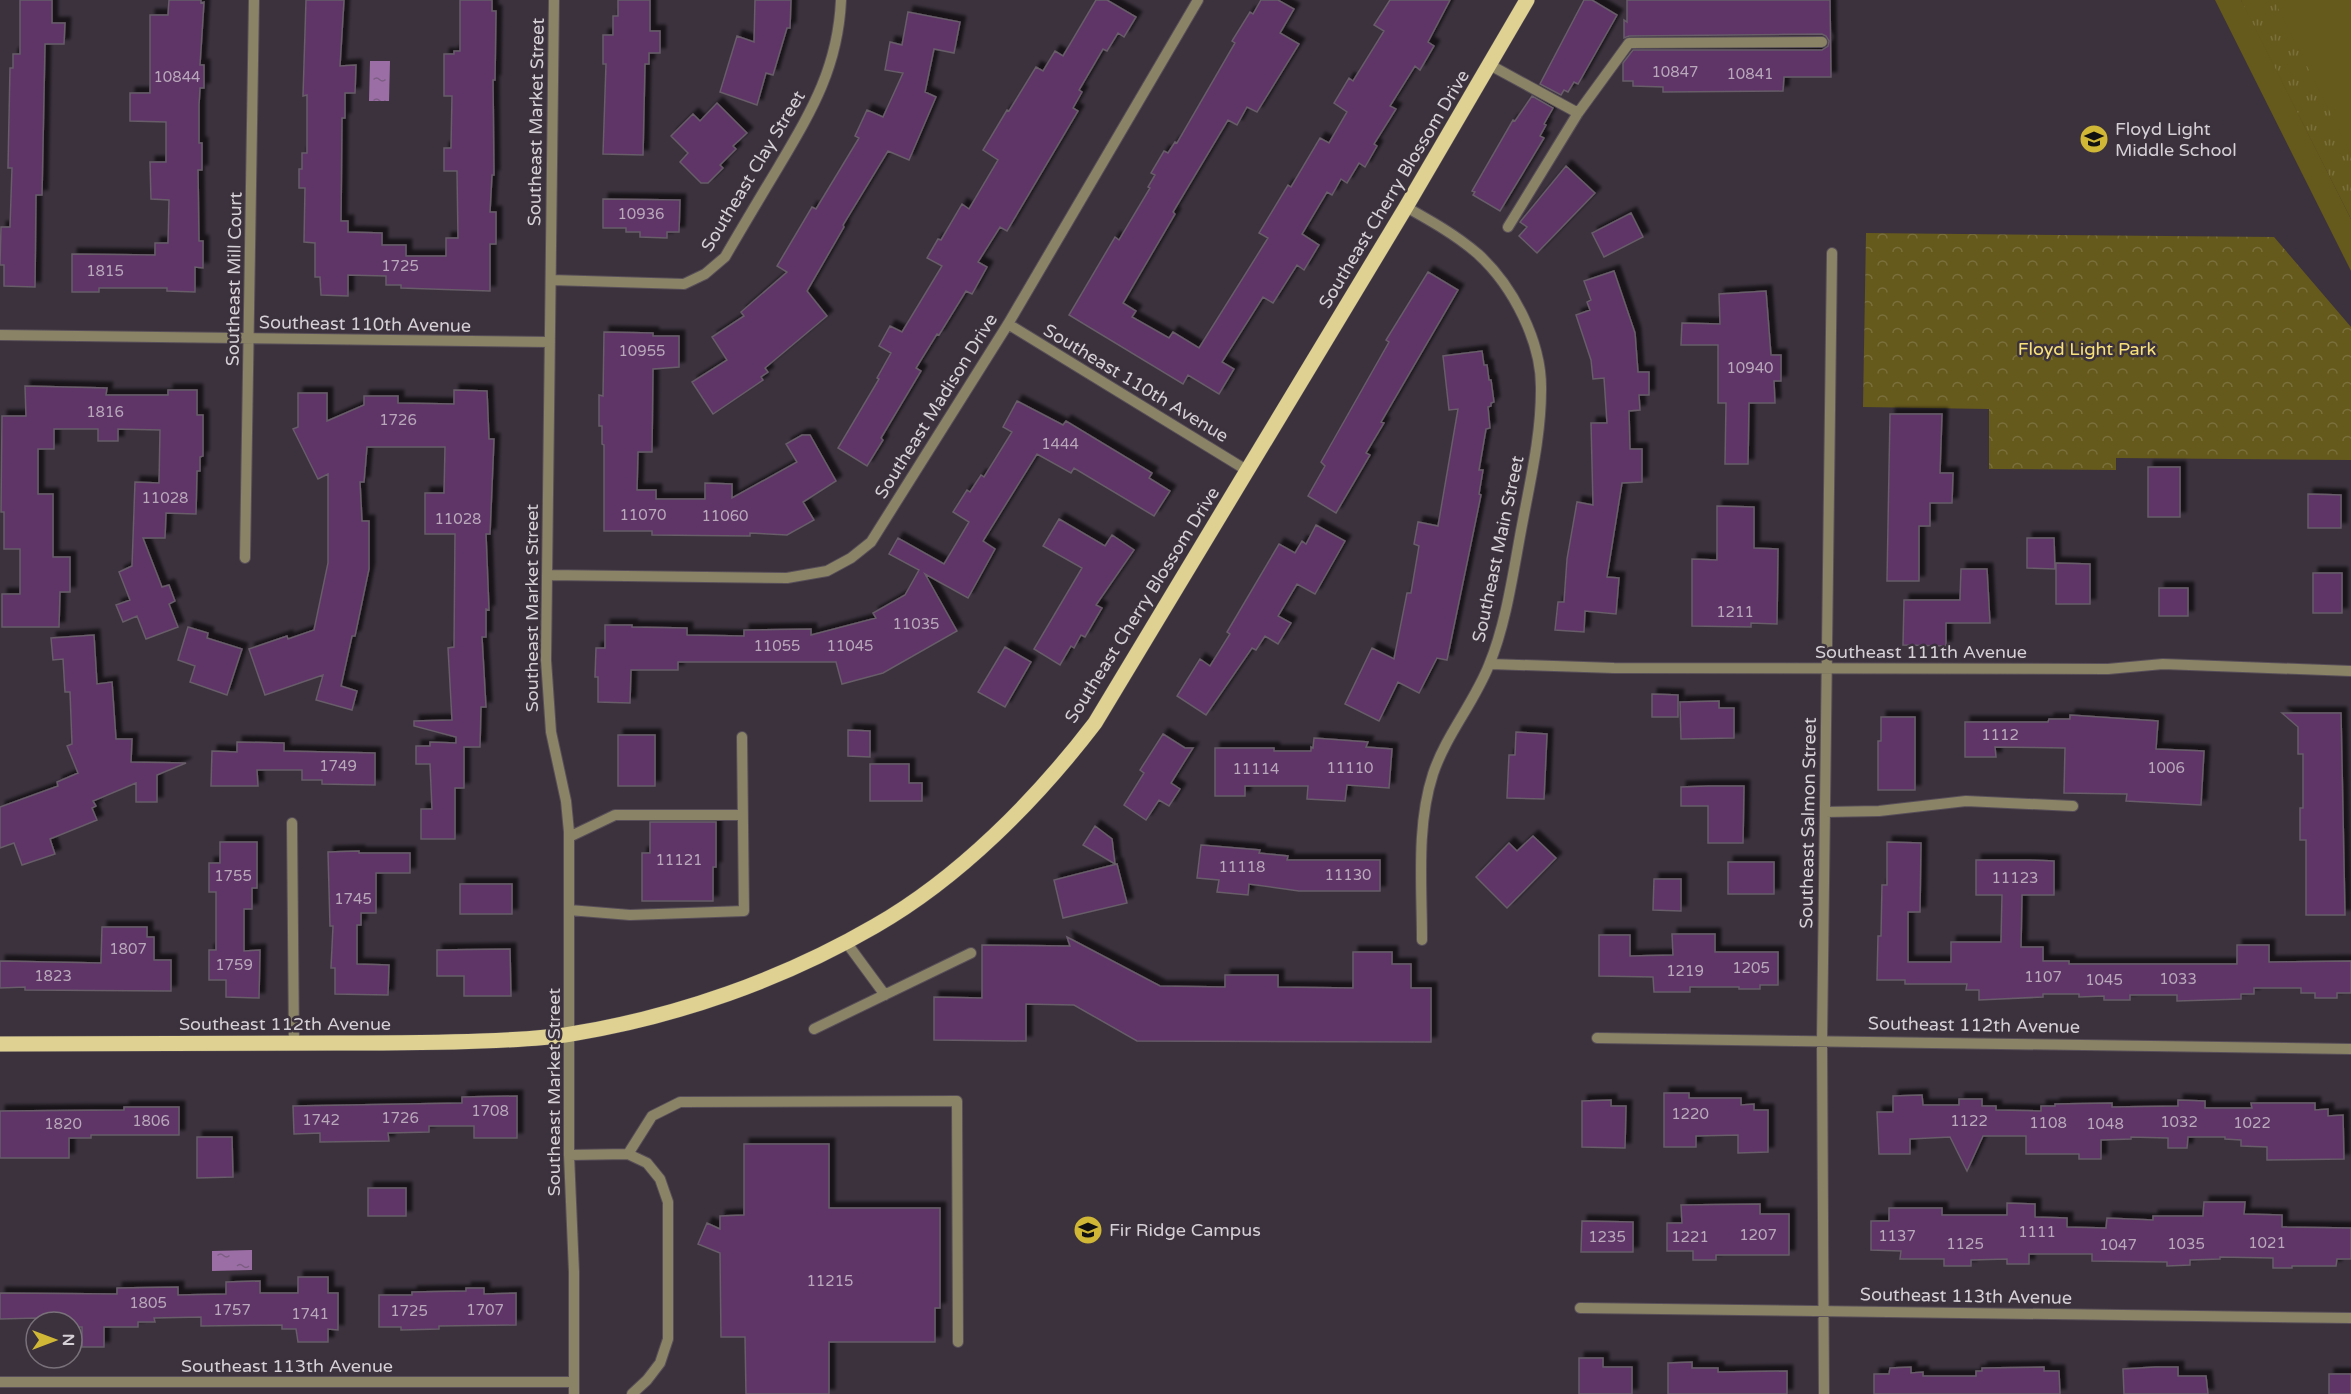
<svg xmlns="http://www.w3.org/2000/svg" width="2351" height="1394" viewBox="0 0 2351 1394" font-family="'Varela Round',sans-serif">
	<defs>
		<pattern id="grass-tufts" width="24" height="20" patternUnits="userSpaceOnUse" patternTransform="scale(1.5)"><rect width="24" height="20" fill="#65591c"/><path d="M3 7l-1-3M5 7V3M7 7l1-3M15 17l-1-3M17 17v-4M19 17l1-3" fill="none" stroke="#7a703c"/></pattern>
		<pattern id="park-crowns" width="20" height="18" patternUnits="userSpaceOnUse" patternTransform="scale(1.5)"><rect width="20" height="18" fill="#65591c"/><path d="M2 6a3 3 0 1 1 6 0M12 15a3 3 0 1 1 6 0" fill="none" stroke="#7a703c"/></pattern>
		<pattern id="water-ripples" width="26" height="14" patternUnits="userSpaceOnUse" patternTransform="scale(1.5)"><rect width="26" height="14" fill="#9c6ea6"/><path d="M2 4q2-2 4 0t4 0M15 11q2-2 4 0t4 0" fill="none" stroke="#7c5d82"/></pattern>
		<filter id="shadow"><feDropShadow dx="5.5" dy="-5.5" stdDeviation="1.5" flood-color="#0009"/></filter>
	</defs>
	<rect width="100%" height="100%" fill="#3b323d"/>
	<!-- grass -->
	<path fill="url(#grass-tufts)" d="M2241 0H2351V219L2243 6Z"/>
	<!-- park -->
	<path fill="url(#park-crowns)" d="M1866 233 2274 237 2351 327V460L2116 458V470L1989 469V409L1863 407Z"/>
	<!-- garden -->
	<path fill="#65591c" d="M2215 0H2241L2351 219V271Z
		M2274 0H2351V154Z"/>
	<!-- water -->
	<path fill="url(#water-ripples)" d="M370 61H390L389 101H369Z
		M252 1250V1270L212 1271V1251Z"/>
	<!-- building -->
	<path fill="#5f3468" stroke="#675d69" stroke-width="1.5" filter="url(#shadow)" d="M20 0H52V23H65L64 44H45L42 195H36L35 287 4 286V265H0L1 227H10L12 168H8L10 68H13V54H20Z
		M169 0H201V3L204 2 200 65H204V88H200L199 105V143H202V170H198L199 241H203V268L195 267V292L167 291V288H99V292H72V254L155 255V243H168L169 200 151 199 150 162H166V122L130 121V93H150V15H168Z
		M306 0H344L340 66 356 65 355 93H345V118H342L341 221H348V232L382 233V245H406V256H446V238H458L457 171H444V148H451L452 96H444V54H454V51H460V0H492V11H496L495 80H493L494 175H492L490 212H496V244H490V291L401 288V285H386V276L348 275V296L321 295 320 277H315V243L304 242 305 188H299V169H302V153H307V95L303 96Z
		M618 0H650V31H660V53H649V64H645L643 155 603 154 606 64H603V35H613V16H618Z
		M755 0H791L790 28H787L773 75 766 73 757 105 720 92 737 36 754 42Z
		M1096 0H1107L1136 17 1124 37 1118 33 1107 51 1103 49 1079 90 1082 92 1073 108 1078 111 1007 231 1000 227 978 262 987 267 972 294 966 291 939 335 937 334 916 368 921 371 881 438 883 440 867 466 838 448 879 379 877 378 891 353 879 346 890 326 902 332 942 266 927 258 938 239 941 240 962 204 969 209 998 160 983 150 1007 110 1009 111 1036 67 1043 71 1055 51 1063 56Z
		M1261 0H1278L1294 9 1280 33 1299 44 1257 112 1247 107 1237 125 1228 120 1173 212 1175 214 1123 303 1136 311 1132 317 1169 338 1173 332 1199 348 1268 238 1259 233 1288 185 1291 187 1320 138 1329 143 1347 112 1334 103 1349 78 1353 81 1384 31 1374 25 1390 0H1450L1428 42 1434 46 1420 70 1415 66 1390 106 1396 109 1374 144 1377 146 1365 167 1359 163 1347 183 1341 179 1332 195 1327 192 1302 234 1319 245 1304 270 1297 265 1273 303 1263 297 1222 362 1234 369 1219 394 1188 375 1183 384 1069 315 1115 237 1119 240 1150 188 1148 187 1155 175 1151 173 1164 151 1168 153 1175 142 1177 143 1235 43 1232 41 1250 12 1253 14Z
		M1584 0H1592L1617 15 1578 84 1574 82 1568 92 1564 90 1561 95 1540 84Z
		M1627 0H1830L1831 77H1784L1783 91 1663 92V87L1633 86V81H1623V63L1633 50H1822L1828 46 1829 41 1826 36 1822 34 1629 36 1624 38V20L1627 22Z
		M908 12 960 22 954 53 934 49 925 92 936 97 909 160 888 151 843 225 844 227 807 291 827 316 765 368 768 372 761 377 763 380 713 414 692 382 727 360 712 337 744 316 741 312 787 272 777 266 812 207 816 209 859 138 855 136 867 110 883 117 903 73 885 70 890 42 902 45Z
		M1532 96 1553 108 1544 124 1546 125 1540 136 1544 138 1500 211 1473 195 1475 192 1472 191 1513 120 1515 121Z
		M717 103 747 133 733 146 736 149 720 165 723 168 708 183H701L680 162 688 153 671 136 693 114 700 121Z
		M1566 166 1595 193 1537 253 1519 236 1527 227 1520 222Z
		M603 199 680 200 679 232H667V238L640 237V232H626V228H603Z
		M1631 213 1643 237 1604 257 1592 233Z
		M1614 271 1635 333 1638 372H1649V395H1639L1640 410 1629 411 1630 449H1642V482L1622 483 1607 577 1619 578 1616 614 1585 611 1584 632 1555 630 1558 602H1564L1567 559 1577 502 1593 505 1591 423H1607L1604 378 1593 379 1591 360 1576 315 1590 310 1587 302 1591 300 1584 281Z
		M1428 272 1458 290 1381 422 1384 423 1366 453 1370 455 1336 513 1308 496 1325 466 1321 462 1389 342 1386 340Z
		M1766 291 1771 355H1781V381H1774L1775 403H1749L1748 464H1725L1726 403H1718V345H1681L1682 323 1720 324 1719 294Z
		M604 332 653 333V336H679V367L653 369 652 452H638L637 490H656V499H705V483L732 484V498L797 462 786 444 802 435H810L836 481 803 502 814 520 787 535 750 533V536L652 535V531H604V445L602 444V426H599V395L603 396Z
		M1482 351 1484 365H1487L1489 380H1491L1494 402 1491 403V406L1488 407 1490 428 1486 429 1479 470H1483L1479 494 1481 495 1447 660 1437 658 1419 693 1398 682 1379 721 1345 704 1372 648 1394 659 1407 593H1411L1419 546 1414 544 1418 522 1438 526 1458 409 1449 410 1443 356Z
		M25 386 107 388 106 395H168V390H197V415H203V456L200 457V471H197L196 514 166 513 165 538H143L162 587 169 585 175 601 169 604 178 627 146 639 137 616 123 622 116 605 130 600 119 572 132 566 135 482 159 483 160 430 118 429V441H98V429H54V449H38V494H53V557H70V592H60L59 627H2V594H20V549H4V512H1L2 416H26Z
		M454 390 487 391 489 439H494L490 534H486L489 610 486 609V637H482L486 707H481L480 747H464V788H455V839H421V809H432L430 764H416V746H430V742L456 743V737L414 726V721L452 720 448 648 454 647 455 534H425V493H444L445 447H367L364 482H360L362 521H369V569L355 636H352L341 686 357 691 352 710 316 700 323 675 265 695 249 649 287 636 288 639 314 630 328 563V474L318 479 293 429 298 427V393H327V421L364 405V396H398V403L454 404Z
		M1017 401 1063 425 1066 421 1152 473 1149 478 1170 491 1154 516 1074 468 1071 473 1037 454 983 541 995 549 968 598 925 574 957 631 883 673 842 684 836 662H678V670H631L630 703 598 702V677H595L596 648H605V625H632V627L687 628V635L744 636V630L811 629V635L876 618 873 613 905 595 919 570 889 554 898 538 944 564 969 522 953 512 967 490 970 492 981 475 984 477 1012 432 1003 427Z
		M1890 414H1942L1940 473H1953L1952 503H1930V526H1919V581H1887Z
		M2148 467H2180V517H2148Z
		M2308 494 2341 495V528H2308Z
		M1717 506 1754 507V548L1778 549 1777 624 1751 623V627L1692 626V559L1717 560Z
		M1059 519 1105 546 1112 535 1134 550 1096 605 1102 608 1085 637 1081 635 1074 648 1071 646 1060 665 1034 649 1082 568 1043 546Z
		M1316 525 1345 541 1315 594 1297 584 1278 616 1291 623 1278 644 1265 636 1256 650 1252 648 1206 715 1177 696 1200 659 1210 666 1230 634 1227 632 1279 544 1295 553 1302 541 1306 544Z
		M2027 538H2054L2055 569 2027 568Z
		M2056 563 2090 564V604H2056Z
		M1961 569H1987L1990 623H1946V646L1903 645 1904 600H1960Z
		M2313 573H2342V613H2313Z
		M2159 588H2188V616H2159Z
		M188 627 208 633 207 638 242 649 227 695 190 682 195 666 178 660Z
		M94 635 97 684 112 682 116 739H132L131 762 186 763 157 775V802H136V783L93 801 96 806 92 808 97 820 50 839 55 854 22 865 14 843 0 848V807L58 786 57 782 78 773 67 746 72 744 70 692H65L63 659 53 660 51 638Z
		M1005 647 1031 662 1005 707 978 692Z
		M1652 694 1678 695V717H1652Z
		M1719 701V708H1734V738L1681 739 1680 702Z
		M2282 713H2341L2345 915H2306V840H2300V808H2303V754H2298V727Z
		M2070 715 2158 721 2156 749 2204 751 2201 805 2126 801 2127 794 2064 793 2065 748 1995 747 1996 757H1965V722H2048L2049 719H2070Z
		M1881 717H1915V790H1878V741H1881Z
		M848 730 870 731V757L848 756Z
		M1516 732 1547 734 1544 799 1507 798 1509 755H1515Z
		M1163 734 1185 748H1193L1171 783 1180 789 1169 806 1159 800 1146 820 1124 805 1144 773 1140 770Z
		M618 735H655V786H618Z
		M1314 738 1368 742 1366 747 1392 749 1389 788 1347 785 1345 801 1307 799 1308 786H1245V796H1215V748H1274V751H1311V747L1313 748Z
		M237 742 284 743V751L375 753V785L322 784V780H302V770H257L258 786H211L212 751 237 752Z
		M870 764H909V783H922V801H870Z
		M1708 786H1744L1743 843H1708V806H1681V787Z
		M650 822H716V867H713V901H642V853H650Z
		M1095 826 1112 839 1115 864 1083 845Z
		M1533 836 1556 858 1507 908 1476 877 1509 843 1517 851Z
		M220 842H257V888H252V909H244V951L260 950 259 998 226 997V980H209V950H216V892H209V863H220Z
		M1887 842 1921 843 1920 912H1908V962H1951V942H2001L2002 895H1976V860H2030L2054 861V895H2022L2021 947H2043V961H2069V964H2237V945H2269V962L2351 961V993H2337V998H2315V993H2301V988H2254V994H2241V999L2177 1001V995H2130V1000H2104V996L2079 997V994H2043V997L1979 1000V990H1966L1967 984H1905V980H1877L1878 936H1881L1882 885H1887Z
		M1201 845 1260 850 1259 853 1288 856 1287 860H1380V891H1299L1249 884 1248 895 1217 892 1219 880 1197 878Z
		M359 851V853H410V873H376V913H361V925H357V964L389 965 388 995 335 994V968H331L333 926H330L328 852Z
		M1728 862H1774V894H1728Z
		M1117 864 1127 903 1063 918 1054 880Z
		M1654 879H1681V911L1653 910Z
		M460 884H512V914H460Z
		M102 927H147V937H154V960H171V991L25 990V987L0 988V961L101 963Z
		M1672 934H1715V952H1778V985H1760V989H1739V987H1690V992H1654L1653 977 1599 976V935H1630V956L1673 955Z
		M1067 937 1160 986 1225 987V975H1278V987L1353 988V952H1392V964H1411V988H1431V1042L1137 1041 1074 1005 1026 1004V1041L934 1040V997L982 998V945L1070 946Z
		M510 949 511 996H464V976H437V950Z
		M1664 1093H1689V1098H1741V1105L1754 1104V1110H1768V1152L1738 1153V1135L1696 1136V1147H1664Z
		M1922 1095 1923 1105H1959V1099H1982V1106H1996V1110L2041 1111V1106H2055V1104L2112 1103V1107L2178 1106V1100L2205 1101V1108H2252L2251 1103H2315V1110L2328 1109V1116L2343 1115 2344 1159 2267 1160V1147L2241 1146V1140L2225 1139V1137H2188L2187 1148H2168V1138L2131 1137V1139L2101 1140V1159H2079V1154H2026V1136H1983L1967 1171 1950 1137 1910 1139V1154H1879L1877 1112H1893V1096Z
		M517 1096V1138H474V1126H429V1132L388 1133 389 1141 320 1142V1133L294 1134 293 1106 462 1103V1097Z
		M1611 1100V1106H1626L1625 1148 1582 1147V1101Z
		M124 1107H179V1135H91V1138H69V1158H0V1111L124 1110Z
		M197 1137H232L233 1177 197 1178Z
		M744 1144H829V1208H940V1308H935V1342H829V1394H746L745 1337H721L720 1253 698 1244 707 1223 720 1229V1216L744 1215Z
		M368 1188H406V1216H368Z
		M2204 1202H2245L2244 1214 2282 1215V1227L2351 1228V1259H2337L2336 1266H2292V1268H2273V1258L2220 1257V1259L2190 1260V1265L2167 1266V1262L2092 1261V1254H2029V1264H2007V1259L1971 1260V1266H1944V1259H1900L1901 1251 1871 1250V1221H1889V1208H1942V1215H2007V1203L2035 1204V1217L2067 1218V1227L2106 1228 2107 1218 2153 1220V1216H2203Z
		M1760 1204V1214H1789V1255H1716V1260H1693V1251H1667V1223H1682L1681 1205Z
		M1582 1221 1633 1222V1252H1581Z
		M298 1277H328V1293H338V1330L328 1329V1342H298L296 1329H282V1325L201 1326V1317L154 1318 155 1322H138V1327H104V1347H82V1327H72V1322H36V1318L0 1319V1293L117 1294V1288L178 1287V1295L226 1294V1282L260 1281V1293H298Z
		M466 1288H484V1294L516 1293V1325L439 1326V1329L401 1330V1327H379V1295H412V1292L466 1291Z
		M1579 1358H1603V1367H1632V1394H1579Z
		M1692 1362V1368H1718V1372L1787 1371V1394H1668V1363Z
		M1911 1367V1373L1923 1372V1376H1976V1371H1982V1368L2044 1367V1371H2059L2060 1394H1874V1374H1889L1890 1368Z
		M2155 1367H2178V1376H2206L2208 1394H2124L2123 1369Z
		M2329 1374H2351V1394H2329Z"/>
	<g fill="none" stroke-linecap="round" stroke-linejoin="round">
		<!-- minor casing -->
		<g stroke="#574e59" stroke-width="12">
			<path id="minor" d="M554 0 546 660 551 732 566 801 569 832V1155L574 1272V1394
				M1490 65 1578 113
				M1406 207C1431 221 1456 235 1478 254 1513 286 1542 342 1541 390 1541 434 1531 477 1523 520 1514 566 1507 622 1489 665 1474 703 1446 735 1433 774 1416 826 1422 886 1422 940
				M1508 227 1578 113 1629 43 1822 42
				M551 280 684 284 705 274 725 257C743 226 761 196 779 166 812 110 838 67 841 0
				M1008 324 1248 471
				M0 335 550 342
				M245 558 254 0
				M547 575 787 578 827 571 851 558 871 542 1008 324 1198 0
				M1490 664 1614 668 2108 669 2163 664 2351 671
				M1825 812 1879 811 1966 801 2073 806
				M292 823 294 1043
				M569 837 615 815H743
				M569 910 630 915 744 911 742 737
				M846 942 885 995
				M814 1029 971 953
				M1597 1038 2351 1049
				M628 1154 652 1116 680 1102 957 1101 958 1342
				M569 1155 628 1154 647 1163 660 1179 668 1202V1339L660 1363 647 1380 632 1394
				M1580 1308 2351 1318
				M0 1382H574
				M1824 1394 1822 1042 1832 253"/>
		</g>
		<!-- major casing -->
		<g stroke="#574e59" stroke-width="16">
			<path id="major" d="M0 1044C112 1044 224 1043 337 1043 385 1043 433 1043 481 1041 511 1040 541 1039 571 1034 676 1017 782 980 875 926 959 878 1036 800 1095 723L1406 207 1527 0"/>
		</g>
		<!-- minor -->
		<use href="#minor" stroke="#8a8365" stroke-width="10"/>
		<!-- major -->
		<use href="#major" stroke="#ded191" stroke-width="15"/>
	</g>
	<!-- icons -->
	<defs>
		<g id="school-disc" transform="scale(1.5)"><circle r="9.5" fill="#d1b736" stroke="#3b323d"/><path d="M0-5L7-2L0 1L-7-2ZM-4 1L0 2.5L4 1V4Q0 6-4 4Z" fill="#111"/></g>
	</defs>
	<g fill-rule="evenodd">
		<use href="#school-disc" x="2094" y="139"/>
		<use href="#school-disc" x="1088" y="1230"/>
	</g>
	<g text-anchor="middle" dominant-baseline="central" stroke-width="5" stroke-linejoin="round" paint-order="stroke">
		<!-- number labels -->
		<g font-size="15" fill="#b8a8ba">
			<text x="1675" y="72">10847</text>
			<text x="1750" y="74">10841</text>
			<text x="177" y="77">10844</text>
			<text x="641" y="214">10936</text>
			<text x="400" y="266">1725</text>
			<text x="105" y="271">1815</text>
			<text x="642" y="351">10955</text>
			<text x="1750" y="368">10940</text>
			<text x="105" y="412">1816</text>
			<text x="398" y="420">1726</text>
			<text x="1060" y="444">1444</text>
			<text x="165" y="498">11028</text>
			<text x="643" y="515">11070</text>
			<text x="725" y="516">11060</text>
			<text x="458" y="519">11028</text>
			<text x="1735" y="612">1211</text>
			<text x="916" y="624">11035</text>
			<text x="777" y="646">11055</text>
			<text x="850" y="646">11045</text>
			<text x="2000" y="735">1112</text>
			<text x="338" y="766">1749</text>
			<text x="1350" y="768">11110</text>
			<text x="2166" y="768">1006</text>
			<text x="1256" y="769">11114</text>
			<text x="679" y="860">11121</text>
			<text x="1242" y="867">11118</text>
			<text x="1348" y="875">11130</text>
			<text x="233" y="876">1755</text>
			<text x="2015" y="878">11123</text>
			<text x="353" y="899">1745</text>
			<text x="128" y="949">1807</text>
			<text x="234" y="965">1759</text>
			<text x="1751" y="968">1205</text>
			<text x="1685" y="971">1219</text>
			<text x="53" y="976">1823</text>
			<text x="2043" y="977">1107</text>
			<text x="2178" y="979">1033</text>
			<text x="2104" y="980">1045</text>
			<text x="490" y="1111">1708</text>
			<text x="1690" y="1114">1220</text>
			<text x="400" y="1118">1726</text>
			<text x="321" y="1120">1742</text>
			<text x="151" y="1121">1806</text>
			<text x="1969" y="1121">1122</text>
			<text x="2179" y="1122">1032</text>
			<text x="2048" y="1123">1108</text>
			<text x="2252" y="1123">1022</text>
			<text x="63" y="1124">1820</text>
			<text x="2105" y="1124">1048</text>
			<text x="2037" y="1232">1111</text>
			<text x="1758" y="1235">1207</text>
			<text x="1897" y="1236">1137</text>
			<text x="1607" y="1237">1235</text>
			<text x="1690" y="1237">1221</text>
			<text x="2267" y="1243">1021</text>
			<text x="1965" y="1244">1125</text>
			<text x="2186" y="1244">1035</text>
			<text x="2118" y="1245">1047</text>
			<text x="830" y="1281">11215</text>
			<text x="148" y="1303">1805</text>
			<text x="232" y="1310">1757</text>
			<text x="485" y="1310">1707</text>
			<text x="409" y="1311">1725</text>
			<text x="310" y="1314">1741</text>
		</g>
		<!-- street labels -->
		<g font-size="18" fill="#d5cfd6" stroke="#3b323d">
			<text transform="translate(536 122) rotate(-89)">Southeast Market Street</text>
			<text transform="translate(753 171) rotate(-59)">Southeast Clay Street</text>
			<text transform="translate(1394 189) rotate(-59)">Southeast Cherry Blossom Drive</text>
			<text transform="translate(234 279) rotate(-89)">Southeast Mill Court</text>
			<text transform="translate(365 324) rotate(1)">Southeast 110th Avenue</text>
			<text transform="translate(1136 383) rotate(31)">Southeast 110th Avenue</text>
			<text transform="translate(936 406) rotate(-58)">Southeast Madison Drive</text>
			<text transform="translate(1498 549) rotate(-78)">Southeast Main Street</text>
			<text transform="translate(1142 605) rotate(-58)">Southeast Cherry Blossom Drive</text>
			<text transform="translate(532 608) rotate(-90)">Southeast Market Street</text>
			<text x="1921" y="652">Southeast 111th Avenue</text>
			<text transform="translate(1808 823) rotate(-89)">Southeast Salmon Street</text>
			<text x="285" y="1024">Southeast 112th Avenue</text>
			<text transform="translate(1974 1025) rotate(1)">Southeast 112th Avenue</text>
			<text transform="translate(554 1092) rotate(-90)">Southeast Market Street</text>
			<text transform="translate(1966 1296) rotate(1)">Southeast 113th Avenue</text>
			<text x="287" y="1366">Southeast 113th Avenue</text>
		</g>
		<!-- poi labels -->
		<g font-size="18" fill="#d5cfd6" stroke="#3b323d" text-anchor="start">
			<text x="2115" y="129">Floyd Light<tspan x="2115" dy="21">Middle School</tspan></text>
			<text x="1109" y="1230">Fir Ridge Campus</text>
		</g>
		<!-- park labels -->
		<g font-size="18" fill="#f8e178" stroke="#3b323d">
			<text x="2087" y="349">Floyd Light Park</text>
		</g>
	</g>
	<!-- north arrow -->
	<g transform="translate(54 1340) rotate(90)"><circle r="28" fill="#3b323d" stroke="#79717a" stroke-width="1.5"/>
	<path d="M0-4.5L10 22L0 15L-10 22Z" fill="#d1b736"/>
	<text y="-9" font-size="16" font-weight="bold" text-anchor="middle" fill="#d5cfd6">N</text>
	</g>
</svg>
